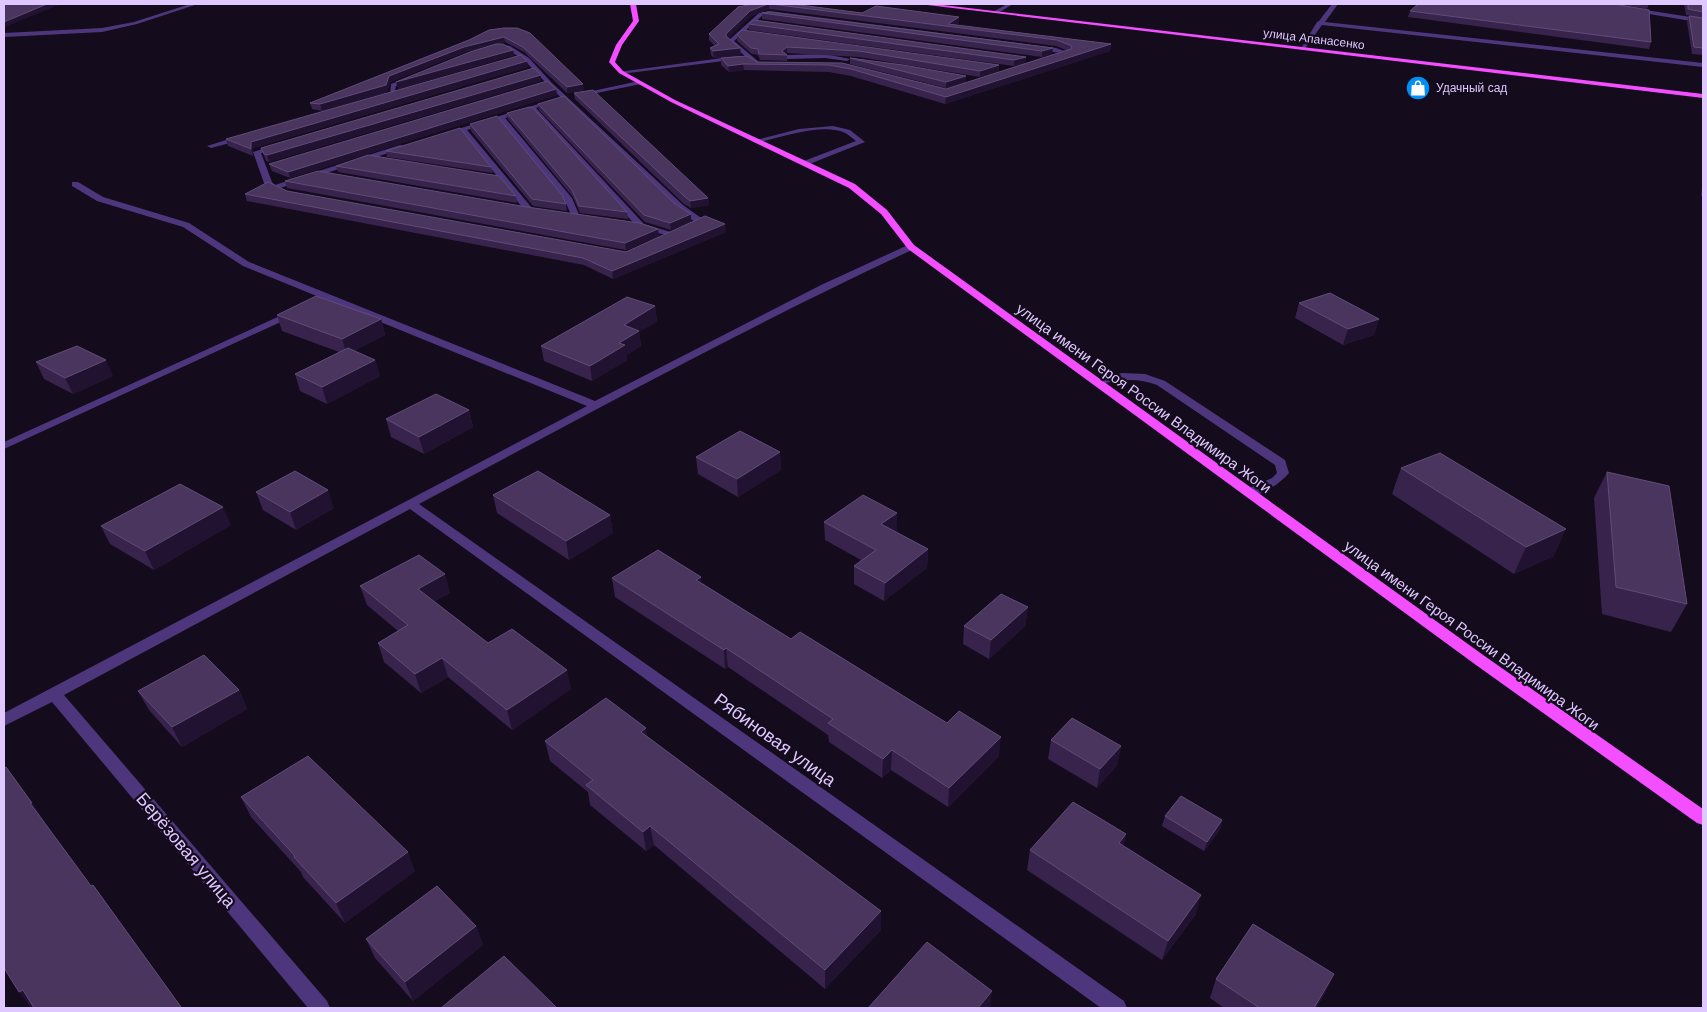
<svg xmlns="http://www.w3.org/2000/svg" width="1707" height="1012" viewBox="0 0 1707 1012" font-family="Arial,sans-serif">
	<rect width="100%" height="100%" fill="#140b1d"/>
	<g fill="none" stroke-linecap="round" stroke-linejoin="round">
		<!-- minor -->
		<path fill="#4e367c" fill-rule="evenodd" d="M190 4H198L137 24 102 32 4 37V33L102 28 134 22Z
			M1007 4H1013L998 13 993 12Z
			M1332 4H1338L1325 22 1703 63V67L1322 25 1304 50H1300L1317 22 1319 21Z
			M1633 8 1703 19V23L1631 11Z
			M769 11 1056 48 1070 53 946 94 842 68 755 65 728 41 759 13ZM763 15H769L1061 53 946 90 842 64 759 62 734 41Z
			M498 44 510 46 529 58 552 83 683 205 704 220V224L692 229H686V225L695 222 677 209 548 85 524 60 507 49 496 47Z
			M825 54 850 59 847 61 825 58 787 59 784 57 787 55Z
			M737 56 739 59 621 74 618 72Z
			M409 77 414 78 396 86 394 95H390L391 84Z
			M639 81 641 82V84L577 97 574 95Z
			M551 100 556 101 536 108 644 224 674 233V237L638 228 535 113 529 110 505 118 572 198 580 217 579 219H573L565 201 499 120 467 130 532 208V212H526L501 181 481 178V174L497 176 461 132 446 136 442 134Z
			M833 126 850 130 865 142 807 165 803 163 804 161 856 141C852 138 848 134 843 132 822 123 777 138 756 143L752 141 799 129Z
			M242 135H245V139L211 148 207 146Z
			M278 144H281V148L261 153 272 182 275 185 400 145 407 147 274 190 264 183 253 152Z
			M72 182H78L103 197 189 223 249 262 595 401 821 285 908 245H914V249C746 327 583 417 419 504L1124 1001 1127 1008H1101L410 509 64 695 327 1001 330 1008H308L52 702 4 726V713L587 406 243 266 183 227 97 201 72 186Z
			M293 310 298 313 296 315 4 449V442Z
			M1122 373 1145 374 1165 381 1285 460 1289 473C1281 483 1258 499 1245 496L1243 493 1245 490 1272 478 1277 473 1275 465 1157 385C1136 377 1118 380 1097 385L1092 382 1093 380Z"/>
		<!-- major -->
		<path fill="#f34eff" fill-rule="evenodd" d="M630 4H636L639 21 622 45 615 62 623 71 675 100 855 184 887 210 914 245 1486 657 1703 809V825L1697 823 1476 665 908 249 881 214 849 188 671 102 619 73 609 62 616 45 633 21Z
			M919 4H934L1703 94V98Z"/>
	</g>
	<!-- wall -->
	<path fill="#38234c" d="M64 4H111L109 5Z
		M768 4 862 13 959 17V23L956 25 1111 44 1110 51 945 104 851 76 829 72 744 70 729 72 721 65V58L757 62 842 63 946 89 1066 50 1056 46 769 9 750 17 728 38 740 48 741 55 714 58 711 55 710 48 715 46 709 40V34Z
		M1418 4H1649L1647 9 1619 4 1651 42 1649 49 1408 17 1410 11Z
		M1684 4H1703V55L1692 54 1687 22 1689 16 1701 18 1686 15Z
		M762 13 1053 48 1052 54 1042 57 762 19Z
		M749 24 1026 57 1025 63 1014 66 749 30Z
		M504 28 584 90 567 93 524 52 505 42 497 44 513 50 514 55 398 89 494 45 465 52 390 82 387 92 322 111 312 109 310 103Z
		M737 35 999 65V71L980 77 859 57 787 53 786 54 787 55V61L760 60 758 55 752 54 737 41Z
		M850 58 966 76V82L946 88 850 64Z
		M528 67 253 148V156L228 146 226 139Z
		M541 81 269 162 266 161 261 148Z
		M556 89 557 95 290 178 272 171 269 164Z
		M574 93 708 198 709 205 691 208 684 204 575 99Z
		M538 104 675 204 691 214V222L671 230 645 222 539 110Z
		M507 113 627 212 628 219 580 213 573 197 508 119Z
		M470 124 566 204 567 211 533 206 471 131Z
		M386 151 491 167 493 173 387 157Z
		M336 166 516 196 517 203 338 172Z
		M285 181 659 236 626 250 287 188Z
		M1703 182V196H1701Z
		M287 191 626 252 726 232 613 279 584 265 247 201 245 194Z
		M1299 303 1379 319 1374 335 1343 345 1295 318Z
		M655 306 657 321 639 332 641 346 627 355V360L592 381 544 361 541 346Z
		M277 315 381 319 385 335 354 351 375 360 380 376 327 404 300 391 295 374 339 352 282 331Z
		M36 362 113 376 73 394 44 379Z
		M469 410 473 427 424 454 391 437 386 419Z
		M780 452 781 470 738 497 698 474 696 457Z
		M1401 468 1554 556 1514 574 1392 494Z
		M1607 472 1687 604 1671 632 1602 614 1594 498Z
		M256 492 334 508 296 530 263 510Z
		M493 495 610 515 613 533 569 560 497 513Z
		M897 513V531L895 532 928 549 927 568 884 601 854 584V566L861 560 825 540 824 522Z
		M231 525 154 570 110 544 101 526Z
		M612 578 702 583 791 639 999 756 948 807 891 770 882 778 829 742 828 735 728 667 725 669 615 597Z
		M360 586 450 593 434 601 488 643 571 689 512 730 448 677 421 693 384 662 378 643 398 631 367 605Z
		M1028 607 1025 626 989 659 963 644 964 626Z
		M239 690 247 709 182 747 149 710 138 691Z
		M647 737 881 930 825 989 654 845 646 851 590 805 588 792 550 761 545 741Z
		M1051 740 1121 746 1117 765 1097 788 1048 759Z
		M241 797 415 871 345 923 303 877 301 872 251 817Z
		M1165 816 1222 820 1220 830 1204 851 1162 826Z
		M1126 834 1123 846 1196 914 1162 960 1027 870 1030 850Z
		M476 926 483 945 413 1001 375 958 366 939Z
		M1334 974 1325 993 1316 1008H1224L1210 998 1216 979Z"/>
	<!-- shaded-wall -->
	<path fill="#221231" d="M47 4H61L5 27 4 22Z
		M769 4V9L750 17 727 40 726 34 750 11Z
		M959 17V23L952 27 948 24Z
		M504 37 505 42 465 52 390 82 387 92 322 111 320 104 389 76 464 47Z
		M1111 44 1110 51 945 104 946 97Z
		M787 47V53L784 55 782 51Z
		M740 48 741 55 714 58 713 51Z
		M1053 48 1052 54 1042 57V51Z
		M513 50 514 55 398 89 396 82Z
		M1026 57 1025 63 1014 66V60Z
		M527 61 528 67 253 148V156L251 149V142Z
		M743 64 744 70 729 72 728 66Z
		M999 65V71L980 77V71Z
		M541 75V81L269 162 267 155Z
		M966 76V82L946 88V82Z
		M583 84 584 90 567 93V87Z
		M556 89 557 95 290 178 288 172Z
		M708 198 709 205 691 208 690 201Z
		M691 214V222L671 230 670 223Z
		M725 224 726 232 613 279 612 271Z
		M658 229 659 236 626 250 625 243Z
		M655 306 657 321 639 332 641 346 627 355V360L592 381 590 366 619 343 624 325Z
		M381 319 385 335 347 355 342 339Z
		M1379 319 1374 335 1343 345 1348 329Z
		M106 360 113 376 73 394 65 378Z
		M375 360 380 376 327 404 322 387Z
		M469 410 473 427 424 454 419 437Z
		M780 452 781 470 738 497 737 479Z
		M328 490 334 508 296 530 290 512Z
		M223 507 231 525 154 570 145 551Z
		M897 513V531L881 543V524Z
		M610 515 613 533 569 560 566 541Z
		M1566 529 1554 556 1514 574 1526 547Z
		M928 549 927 568 884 601 885 583Z
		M445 574 450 593 424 608 418 589Z
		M701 577 703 595 696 580Z
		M1028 607 1025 626 989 659 991 640Z
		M726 648 728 667 725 669 724 650Z
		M442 658 448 677 421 693 415 674Z
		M567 670 571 689 512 730 507 710Z
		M239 690 247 709 182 747 172 727Z
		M646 728 649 747 641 732Z
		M1001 737 999 756 948 807 949 788Z
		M1121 746 1117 765 1097 788 1100 769Z
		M892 750 891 770 882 778 883 759Z
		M30 803H32L45 822 43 823Z
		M1222 820 1220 830 1204 851 1207 842Z
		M650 826 654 845 646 851 643 832Z
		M1126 834 1122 854 1119 843Z
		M408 852 415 871 345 923 336 903Z
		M1201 895 1196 914 1162 960 1168 941Z
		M881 911V930L825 989V970Z
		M476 926 483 945 413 1001 405 982Z
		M1334 974 1325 993 1316 1008H1314Z
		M23 990 37 1008H31L19 992Z
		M992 991 990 1008H978Z"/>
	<!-- building -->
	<path fill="#4a355f" stroke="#614c78" d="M4 4H47L4 22Z
		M753 4H768L750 11 726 34V36L740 48 713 51 710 48 719 44 709 34 738 7Z
		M771 4H792L862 13 876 6 959 17 948 24 1111 44 946 97 851 69 829 65 743 64 728 66 721 58 747 56 757 62 842 63 946 89 1071 49 1072 46 1057 40Z
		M1418 4H1614L1649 10 1651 42 1410 11Z
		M1688 4H1703V12L1688 9Z
		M769 12 1053 48 1042 51 762 13Z
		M1689 16 1703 18V48L1694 47Z
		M754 20 1026 57 1014 60 749 24Z
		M504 28H517L530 33 583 84 567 87 523 47 504 37 464 47 389 76 386 85 320 104 310 103 469 40 489 30Z
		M742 30 999 65 980 71 859 51 787 47 782 51 787 55 759 54 758 49 751 48 737 35Z
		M496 44H503L513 50 396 82 470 52Z
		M521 55 527 61 251 142V149L226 139Z
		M850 58 903 65 966 76 946 82Z
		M534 68 541 75 267 155 264 154 261 148Z
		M547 81 556 89 288 172 269 164Z
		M593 90 708 198 690 201 684 196 574 93Z
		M564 96 675 204 691 214 670 223 644 215 538 104Z
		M529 107 533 108 627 212 579 206 572 190 507 113Z
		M497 116 562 195 566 204 532 199 470 124Z
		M460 128 491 167 386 151Z
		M368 155 499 176 516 196 336 166Z
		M318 171 527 207 639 223 658 229 625 243 285 181Z
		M268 182 287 191 626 252 705 216 725 224 612 271 583 258 245 194Z
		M1330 293 1379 319 1348 329 1299 303Z
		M316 296 381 319 342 339 277 315Z
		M627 297 655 306 624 325 639 331 619 343 625 345 590 366 541 346Z
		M77 346 106 360 65 378 36 362Z
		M348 348 375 360 322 387 295 374Z
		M436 394 469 410 419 437 386 419Z
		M740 431 780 452 737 479 696 457Z
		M1440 453 1566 529 1526 547 1401 468Z
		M295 471 328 490 290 512 256 492Z
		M538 471 610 515 566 541 493 495Z
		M1607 472 1669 486 1687 604 1616 587Z
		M180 484 223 507 145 551 101 526Z
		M863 495 897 513 881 524 928 549 885 583 854 566 876 550 824 522Z
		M658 550 701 577 696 580 791 639 800 632 947 723 959 711 1001 737 949 788 892 750 883 759 828 723 833 719 726 648 724 650 612 578Z
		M419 555 445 574 418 589 488 643 512 629 567 670 507 710 442 658 415 674 378 643 408 625 360 586Z
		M1001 594 1028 607 991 640 964 626Z
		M204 655 239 690 172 727 138 691Z
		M606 698 646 728 641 732 881 911 825 970 650 826 643 832 586 785 593 780 545 741Z
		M1072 718 1121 746 1100 769 1051 740Z
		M308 756 408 852 336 903 294 857 295 856 241 797Z
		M6 767 32 803H30L91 886 93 885 181 1007 179 1008H34L23 990 19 992 4 968V768Z
		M1181 796 1222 820 1207 842 1165 816Z
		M1073 802 1126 834 1119 843 1201 895 1168 941 1030 850Z
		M437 886 476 926 405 982 366 939Z
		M1253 924 1334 974 1314 1008H1260L1216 979Z
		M927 942 992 991 978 1008H870L869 1007Z
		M504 956 556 1007 555 1008H441Z"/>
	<!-- icons -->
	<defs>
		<g id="shop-disc" transform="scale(1.25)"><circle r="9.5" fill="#008ff2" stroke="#140b1d"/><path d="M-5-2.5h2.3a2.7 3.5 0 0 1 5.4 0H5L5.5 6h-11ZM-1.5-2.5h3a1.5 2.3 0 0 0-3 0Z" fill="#fff"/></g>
	</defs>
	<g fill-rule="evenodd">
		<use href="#shop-disc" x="1418" y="88"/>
	</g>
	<g text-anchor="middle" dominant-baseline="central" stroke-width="4.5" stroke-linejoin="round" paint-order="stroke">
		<!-- far-street labels -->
		<g font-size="12" fill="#dfc7ff" stroke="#140b1d">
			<text transform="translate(1314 39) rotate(7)">улица Апанасенко</text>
		</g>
		<!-- far-poi labels -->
		<g font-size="12" fill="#dfc7ff" stroke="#140b1d" text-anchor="start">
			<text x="1436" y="88">Удачный сад</text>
		</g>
		<!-- street labels -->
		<g font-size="15" fill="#dfc7ff" stroke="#140b1d">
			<text transform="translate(1144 398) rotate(36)">улица имени Героя России Владимира Жоги</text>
			<text transform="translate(1472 635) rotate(36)">улица имени Героя России Владимира Жоги</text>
		</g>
		<!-- near-street labels -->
		<g font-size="18" fill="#dfc7ff" stroke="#140b1d">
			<text transform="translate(775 740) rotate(36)">Рябиновая улица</text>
			<text transform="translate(186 850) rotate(50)">Берёзовая улица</text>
		</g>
	</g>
	<!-- border -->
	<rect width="1707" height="1012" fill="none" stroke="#dfc7ff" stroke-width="10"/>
</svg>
